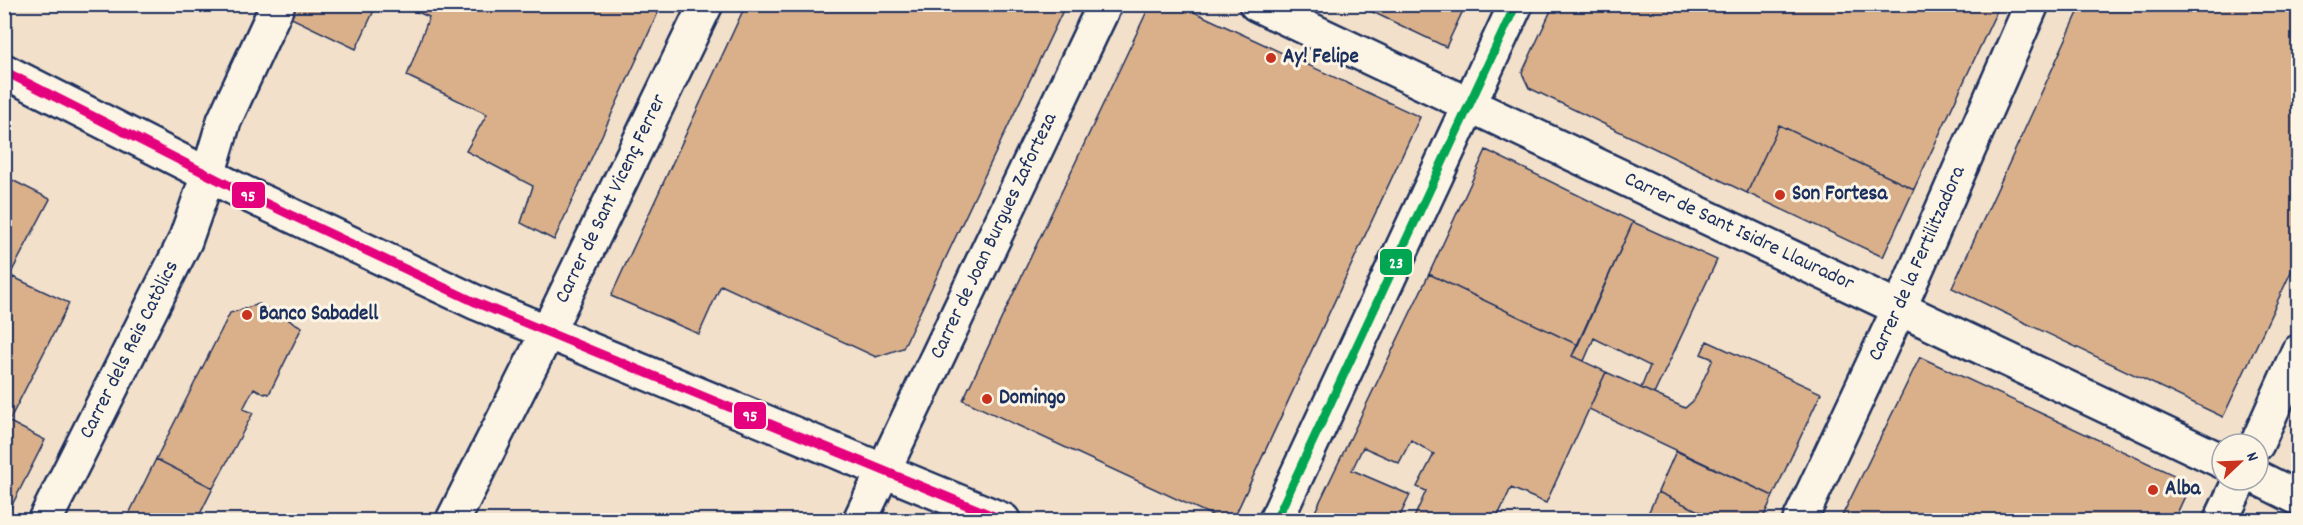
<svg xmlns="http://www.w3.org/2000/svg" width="2303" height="525" viewBox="0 0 2303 525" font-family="Dekko,sans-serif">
	<rect width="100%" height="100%" fill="#f2e0ca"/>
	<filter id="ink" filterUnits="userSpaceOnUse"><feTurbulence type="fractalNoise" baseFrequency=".0167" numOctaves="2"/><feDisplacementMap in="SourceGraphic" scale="12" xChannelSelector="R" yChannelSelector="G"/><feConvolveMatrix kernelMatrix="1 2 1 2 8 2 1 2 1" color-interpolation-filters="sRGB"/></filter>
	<g filter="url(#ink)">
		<!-- building -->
		<path fill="#dab08b" stroke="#1b2f5e" stroke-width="1.5" d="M288 4H377L356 49 283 14Z
			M399 4H662L554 240 521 223 533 186 466 151 487 114 407 76 429 17Z
			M746 4H1066L903 348 876 357 721 285 699 334 611 296Z
			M1155 4H1177L1420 117 1233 520H1222L963 400 1149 7Z
			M1356 4H1466L1446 47Z
			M1554 4H2000L1914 189 1779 125 1747 193 1529 88 1522 73Z
			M2082 4H2298V257L2223 417 1952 288Z
			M1779 125 1914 189 1883 257 1747 193Z
			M1486 150 1633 222 1578 345 1429 274Z
			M4 176 50 199 10 275 13 277 9 286 4 283Z
			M1633 222 1717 260 1654 394 1641 388 1650 366 1594 338 1584 361 1572 356Z
			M1429 274 1578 345 1572 356 1606 372 1546 503 1511 488 1496 520H1413L1426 491 1417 487 1434 454 1411 440 1399 463 1363 447 1352 470 1410 495 1398 520H1311Z
			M13 277 69 303 9 421 4 419V294Z
			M259 304 302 327 269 394 266 393 265 394 254 388 243 409 253 413 213 488 156 459 230 313Z
			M1707 341 1821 393 1773 496 1589 409 1606 372 1685 408 1694 400 1713 359 1701 354Z
			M1920 357 2191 483 2174 520H1840Z
			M4 419 45 440 9 511 4 508Z
			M1676 451 1773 496 1762 520H1718L1658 492Z
			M156 459 213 488 197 520H126Z
			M1658 492 1718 520H1645Z"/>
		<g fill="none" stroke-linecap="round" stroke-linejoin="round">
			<!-- street casing -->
			<g stroke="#1b2f5e" stroke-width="38">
				<g id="street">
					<path id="s1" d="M1256 4 2222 461"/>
					<path d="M208 175 224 121 278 4"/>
					<path d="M2257 444 2298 352"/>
					<path d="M2258 478 2298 498"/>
					<path id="s2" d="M453 520 547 333 706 4"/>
					<path id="s3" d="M860 520 1105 4"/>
					<path d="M1276 520 1516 4"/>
					<path id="s4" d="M1800 520 1899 309 2032 4"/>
					<path d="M2221 520 2240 480"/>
				</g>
			</g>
			<!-- secondary casing -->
			<g stroke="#1b2f5e" stroke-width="38">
				<g id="secondary">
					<path d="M4 71 242 192 477 303 1003 520"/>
					<path id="s5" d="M45 520 185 241 208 175"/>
				</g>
			</g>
			<!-- street -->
			<use href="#street" stroke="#fcf5e5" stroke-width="33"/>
			<!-- secondary -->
			<use href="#secondary" stroke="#fcf5e5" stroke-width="33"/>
			<!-- bus-1 casing -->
			<g stroke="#fcf5e5" stroke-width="14">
				<path id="bus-1" d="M4 71 242 192 477 303 1003 520"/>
			</g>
			<!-- bus-2 casing -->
			<g stroke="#fcf5e5" stroke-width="14">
				<path id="bus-2" d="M1276 520 1516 4"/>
			</g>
			<!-- bus-1 -->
			<use href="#bus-1" stroke="#e5007d" stroke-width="9"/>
			<!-- bus-2 -->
			<use href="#bus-2" stroke="#00a651" stroke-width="9"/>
		</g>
	</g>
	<!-- markers -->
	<g fill="#c8321e" stroke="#fcf5e5" stroke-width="2">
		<circle cx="1271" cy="58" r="6"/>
		<circle cx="1780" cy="195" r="6"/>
		<circle cx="247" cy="315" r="6"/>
		<circle cx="987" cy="399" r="6"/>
		<circle cx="2153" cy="490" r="6"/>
	</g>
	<g text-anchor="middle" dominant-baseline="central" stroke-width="6" stroke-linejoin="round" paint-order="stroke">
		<!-- poi labels -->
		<g font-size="21" font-weight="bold" fill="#1b2f5e" stroke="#fcf5e5" text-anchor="start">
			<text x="1283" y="58">Ay! Felipe</text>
			<text x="1792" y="195">Son Fortesa</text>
			<text x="259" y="315">Banco Sabadell</text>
			<text x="999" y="399">Domingo</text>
			<text x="2165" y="490">Alba</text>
		</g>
		<!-- street labels -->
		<g font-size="21" fill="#1b2f5e" stroke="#fcf5e5">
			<text stroke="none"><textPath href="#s2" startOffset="358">Carrer de Sant Vicenç Ferrer</textPath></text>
			<text stroke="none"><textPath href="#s1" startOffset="534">Carrer de Sant Isidre Llaurador</textPath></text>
			<text stroke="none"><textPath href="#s3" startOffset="314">Carrer de Joan Burgues Zaforteza</textPath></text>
			<text stroke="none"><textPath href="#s4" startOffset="282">Carrer de la Fertilitzadora</textPath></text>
			<text stroke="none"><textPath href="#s5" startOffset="190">Carrer dels Reis Catòlics</textPath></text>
		</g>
	</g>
	<g stroke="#fcf5e5" stroke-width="2">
		<rect x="231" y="181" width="35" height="28" rx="6" fill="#e5007d"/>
		<rect x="1379" y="248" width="34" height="28" rx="6" fill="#00a651"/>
		<rect x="733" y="401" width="34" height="29" rx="6" fill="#e5007d"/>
	</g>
	<g font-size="16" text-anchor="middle" font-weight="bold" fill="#fff">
		<text x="248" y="201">95</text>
		<text x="1396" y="268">23</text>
		<text x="750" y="421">95</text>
	</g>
	<!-- margin -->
	<rect width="2303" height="525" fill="none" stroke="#fcf5e5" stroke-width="24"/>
	<rect x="12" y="12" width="2279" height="501" fill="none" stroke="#1b2f5e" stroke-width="2" filter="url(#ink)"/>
	<!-- north arrow -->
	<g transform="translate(2240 462) rotate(67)"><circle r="28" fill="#fcf5e5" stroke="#a2a6af" stroke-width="1.5"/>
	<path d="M0-4.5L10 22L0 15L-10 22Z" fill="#c8321e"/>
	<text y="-9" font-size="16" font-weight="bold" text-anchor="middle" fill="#1b2f5e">N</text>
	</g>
</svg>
